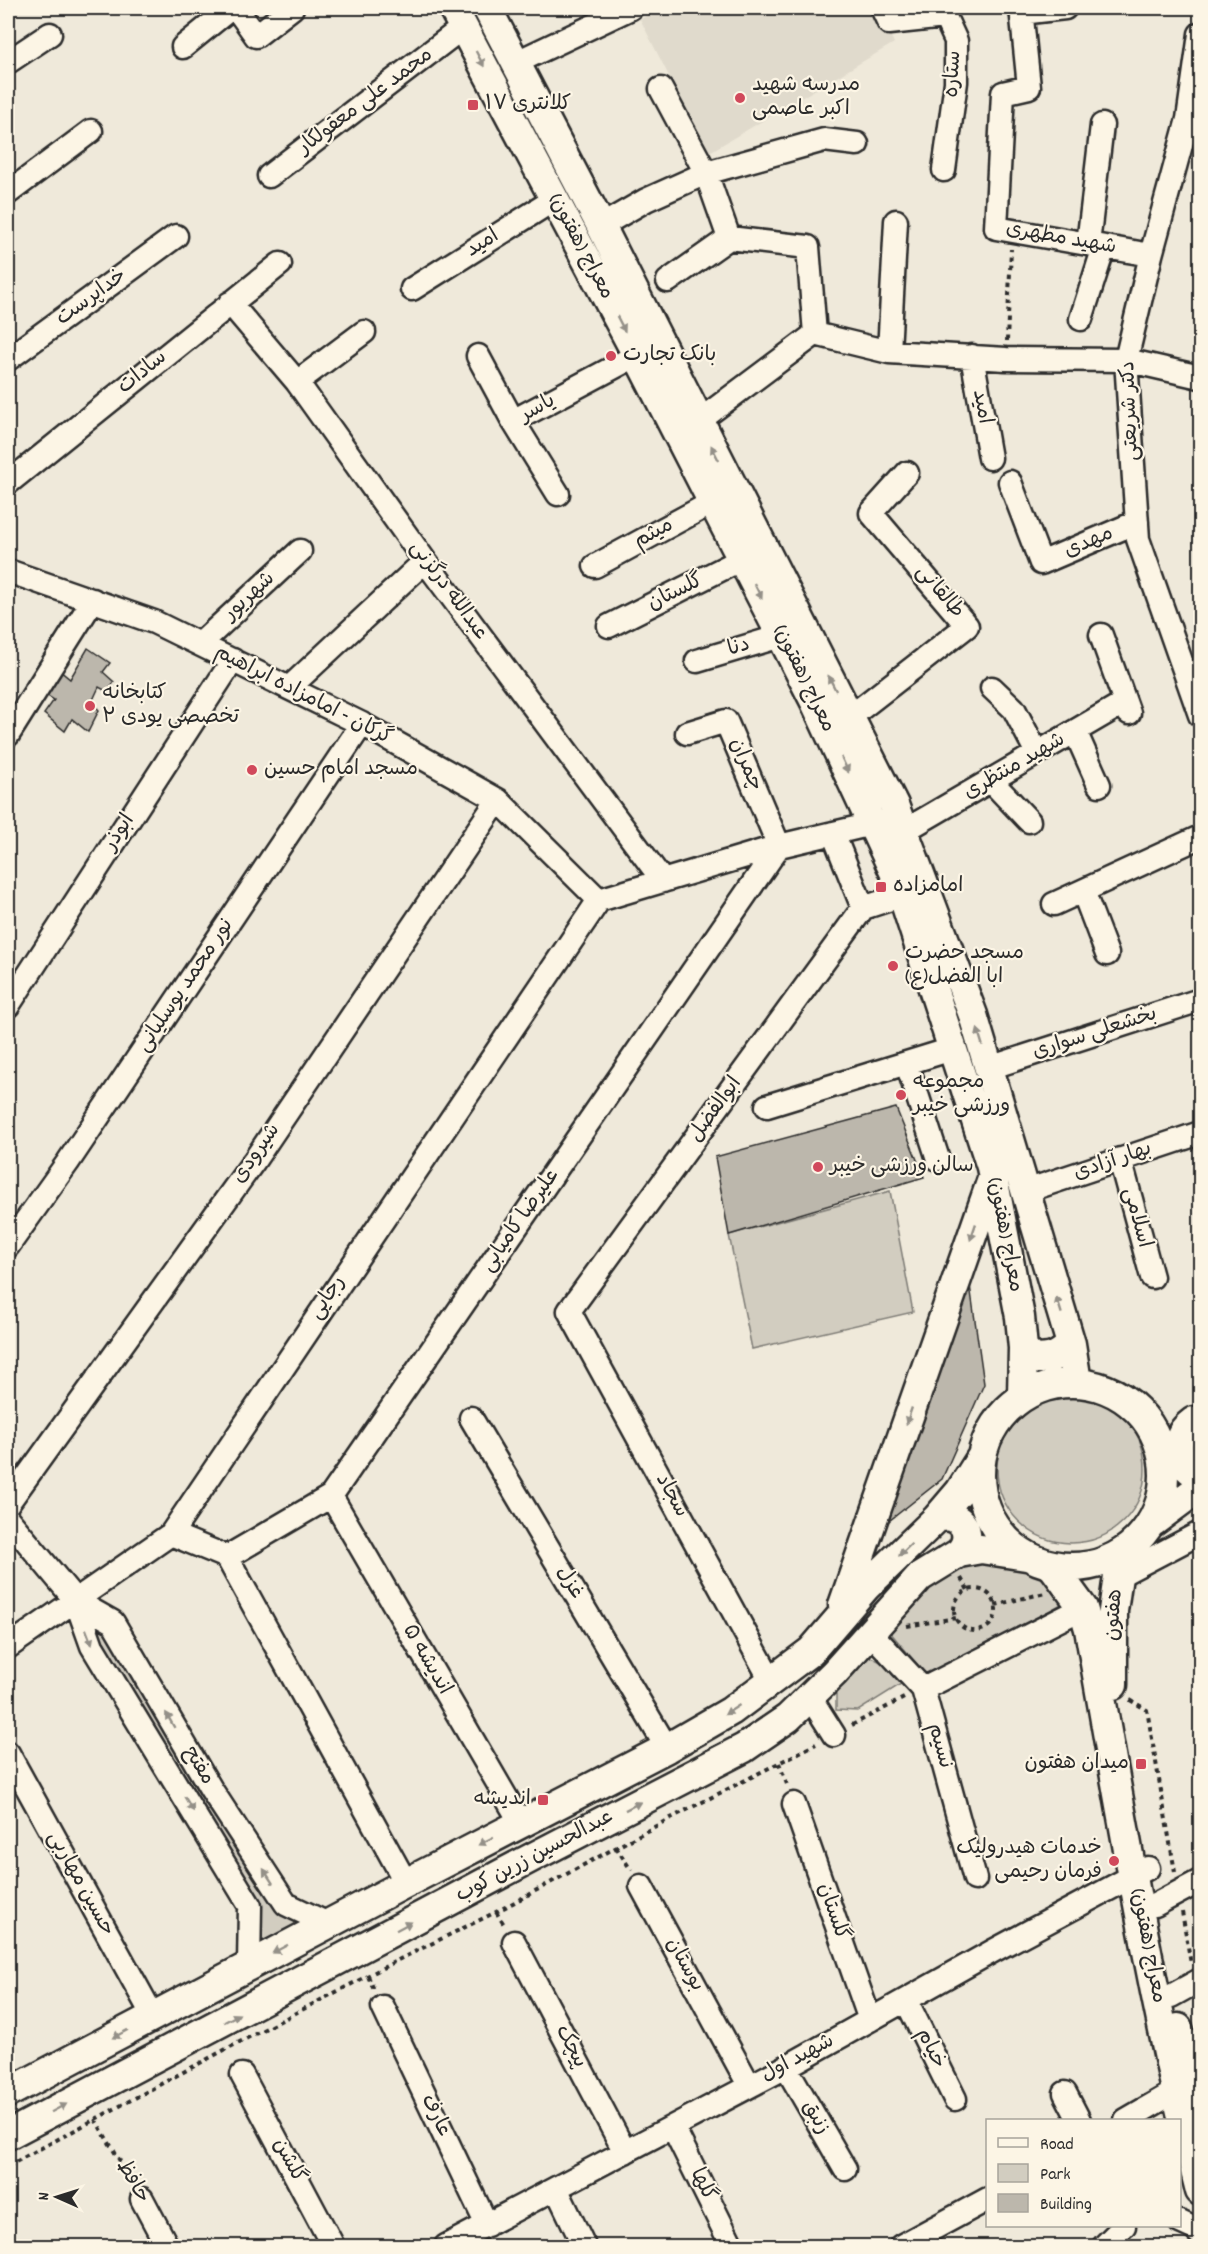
<svg xmlns="http://www.w3.org/2000/svg" width="1208" height="2254" viewBox="0 0 1208 2254" font-family="Dekko,'Playpen Sans Arabic',sans-serif">
	<rect width="100%" height="100%" fill="#efe9da"/>
	<filter id="ink" filterUnits="userSpaceOnUse"><feTurbulence type="fractalNoise" baseFrequency=".0167" numOctaves="2"/><feDisplacementMap in="SourceGraphic" scale="12" xChannelSelector="R" yChannelSelector="G"/><feConvolveMatrix kernelMatrix="1 2 1 2 8 2 1 2 1" color-interpolation-filters="sRGB"/></filter>
	<g filter="url(#ink)">
		<!-- built -->
		<path fill="#e0dacc" d="M662 8H877L894 43 708 153 640 19Z"/>
		<!-- green -->
		<path fill="#d2cdc0" stroke="#7e7c76" stroke-width="1.5" d="M890 1191 913 1312 752 1349 729 1235Z
			M997 1469a74 74 0 1 1 148 0a74 74 0 1 1-148 0Z
			M962 1555 1037 1567 1065 1602 929 1678 889 1631 920 1581Z
			M87 1616 108 1626 306 1926 257 1946V1907Z
			M868 1656C884 1662 892 1670 901 1684L858 1711 836 1710V1687Z"/>
		<!-- building -->
		<path fill="#bcb7ac" stroke="#2b2b2b" stroke-width="1.5" d="M88 648 110 663 103 672 114 682 108 692 99 687 92 702 99 710 88 732 72 719 65 731 44 714 54 700 46 695 60 671 70 679Z
			M896 1108 924 1177 729 1235 715 1157Z
			M969 1278 984 1384 942 1479 880 1528Z"/>
		<g fill="none" stroke-linecap="round" stroke-linejoin="round">
			<!-- minor casing -->
			<g stroke="#2b2b2b" stroke-width="27">
				<path id="minor" d="M236 8 256 36 292 8
					M882 8 889 23 945 17 956 41V82L944 170
					M1021 8 1029 87 1003 93 996 228 1151 255
					M1021 13 1065 8
					M1200 34 1188 119 1151 255 1126 360 1138 539 1200 715
					M183 47 231 8
					M8 62 50 34
					M517 62 631 8
					M661 89 706 173 729 238 808 247 815 334
					M269 176 462 28
					M8 193 91 131
					M601 226 646 200 706 173 824 140 857 144
					M1088 244 1102 125
					M668 281 729 238
					M412 289 555 199
					M230 303 297 382 425 561 663 881
					M1081 319 1104 247
					M889 352 896 221
					M478 356 513 421
					M972 356 990 458
					M8 359 176 236
					M297 382 364 332
					M699 421 815 334 889 352 1006 359 1126 360 1200 377
					M1010 482 1041 563 1137 522
					M8 483 280 264
					M558 494 513 421 637 355
					M595 566 713 502
					M8 571 154 622 362 724 498 800 599 900 779 846 872 824
					M609 626 742 559
					M1101 635 1129 713
					M200 644 300 551
					M697 661 781 636
					M289 688 425 561
					M992 688 1014 709 1037 753
					M850 717 967 626 871 513 907 473
					M1075 731 1099 785
					M8 735 93 600
					M991 781 1029 821
					M904 831 1125 702
					M833 833 863 908
					M1083 891 1107 954
					M1054 904 1200 837
					M863 908 903 895
					M8 1006 233 660
					M989 1068 1200 1000
					M910 1073 938 1159
					M767 1106 952 1049
					M1120 1159 1152 1277
					M1026 1191 1200 1133
					M8 1246 68 1162 362 724
					M471 1418 667 1748
					M331 1496 521 1823
					M8 1503 254 1161 498 800
					M8 1519 76 1601
					M171 1534 227 1557 406 1883
					M227 1557 331 1496 779 846 726 721 687 733
					M1118 1576 1200 1533
					M870 1632 923 1689 975 1879
					M8 1647 171 1534 599 900
					M772 1682 569 1311 863 908
					M923 1689 1083 1608
					M810 1697 834 1735
					M8 1753 153 2016
					M794 1804 870 2020
					M641 1886 749 2085
					M1155 1905 1200 1881
					M514 1942 625 2152
					M249 1965 250 1906 92 1646 76 1601 113 1622 211 1789 286 1904 328 1924
					M1171 1996 1200 1980
					M906 2000 955 2099
					M383 2007 487 2225
					M786 2067 845 2169
					M242 2075 333 2246
					M1065 2093 1079 2120
					M1126 2120 1176 2091
					M673 2127 731 2244
					M556 2188 584 2246
					M142 2199 167 2246
					M1180 2222 1193 2228 1200 2234
					M446 2246 786 2067 993 1951 1148 1868
					M901 2246 988 2199
					M1104 2246 1124 2226"/>
			</g>
			<!-- major casing -->
			<g stroke="#2b2b2b" stroke-width="33">
				<path id="major" d="M453 8 637 355 766 606 815 702 897 878 991 1167 1020 1317 1023 1348 1022 1397
					M487 8 601 226 894 805 973 1015 1071 1344 1077 1382
					M1023 1348 1034 1359C1052 1359 1058 1357 1071 1344
					M980 1475a92 92 0 1 1 184 0a92 92 0 1 1-184 0Z
					M1194 1421C1189 1425 1183 1429 1181 1436 1174 1451 1185 1471 1200 1475
					M937 1518C961 1510 976 1535 959 1553
					M1153 1522 1200 1487
					M1053 1567 1083 1608 1089 1629C1122 1817 1153 2006 1200 2191
					M843 1605 992 1179
					M1113 1685V1611L1118 1576 1135 1545
					M1178 2028 1200 2097
					M8 2093 406 1883 667 1748 731 1711 811 1651 866 1587 937 1518 960 1491 982 1456
					M8 2135 533 1857 744 1748 788 1718 834 1673 920 1577 959 1553 981 1549 1026 1556"/>
			</g>
			<!-- path -->
			<path stroke="#2b2b2b" stroke-width="4" stroke-dasharray="4.5 4.5" stroke-linecap="butt" d="M1007 341 1011 249
				M961 1578 968 1590
				M954 1610a21 21 0 1 1 42 0a21 21 0 1 1-42 0Z
				M995 1605 1045 1593
				M907 1626 956 1618
				M1130 1700 1147 1710 1175 1872
				M852 1725 906 1697
				M779 1763 788 1787
				M616 1847 631 1870
				M496 1912 505 1926
				M1182 1912 1191 1964
				M368 1976 374 1990
				M95 2119 133 2183
				M8 2166 228 2048 398 1960 496 1912 669 1819 816 1744"/>
			<!-- minor -->
			<use href="#minor" stroke="#fcf5e5" stroke-width="22"/>
			<!-- major -->
			<use href="#major" stroke="#fcf5e5" stroke-width="28"/>
		</g>
		<!-- one-way arrows -->
		<defs><path id="oneway-solid" d="M-6-.8H1V-3.2L6.5 0L1 3.2V.8H-6Z" transform="scale(1.5)"/></defs>
		<g fill="#949088">
			<use href="#oneway-solid" transform="translate(480 59) rotate(62)"/>
			<use href="#oneway-solid" transform="translate(621 324) rotate(62)"/>
			<use href="#oneway-solid" transform="translate(715 453) rotate(-117)"/>
			<use href="#oneway-solid" transform="translate(758 591) rotate(63)"/>
			<use href="#oneway-solid" transform="translate(832 683) rotate(-117)"/>
			<use href="#oneway-solid" transform="translate(845 765) rotate(65)"/>
			<use href="#oneway-solid" transform="translate(980 1037) rotate(-107)"/>
			<use href="#oneway-solid" transform="translate(973 1232) rotate(109)"/>
			<use href="#oneway-solid" transform="translate(1059 1305) rotate(-107)"/>
			<use href="#oneway-solid" transform="translate(909 1416) rotate(109)"/>
			<use href="#oneway-solid" transform="translate(905 1550) rotate(136)"/>
			<use href="#oneway-solid" transform="translate(89 1637) rotate(69)"/>
			<use href="#oneway-solid" transform="translate(732 1710) rotate(147)"/>
			<use href="#oneway-solid" transform="translate(170 1720) rotate(-120)"/>
			<use href="#oneway-solid" transform="translate(189 1804) rotate(59)"/>
			<use href="#oneway-solid" transform="translate(633 1806) rotate(-27)"/>
			<use href="#oneway-solid" transform="translate(486 1841) rotate(153)"/>
			<use href="#oneway-solid" transform="translate(268 1876) rotate(-123)"/>
			<use href="#oneway-solid" transform="translate(404 1926) rotate(-28)"/>
			<use href="#oneway-solid" transform="translate(280 1949) rotate(152)"/>
			<use href="#oneway-solid" transform="translate(232 2018) rotate(-28)"/>
			<use href="#oneway-solid" transform="translate(120 2034) rotate(152)"/>
			<use href="#oneway-solid" transform="translate(59 2108) rotate(-28)"/>
		</g>
	</g>
	<!-- markers -->
	<g fill="#d1495b" stroke="#fcf5e5" stroke-width="2">
		<circle cx="740" cy="98" r="6"/>
		<rect x="467" y="99" width="12" height="12" rx="3"/>
		<circle cx="611" cy="356" r="6"/>
		<circle cx="90" cy="706" r="6"/>
		<circle cx="252" cy="770" r="6"/>
		<rect x="875" y="881" width="12" height="12" rx="3"/>
		<circle cx="893" cy="966" r="6"/>
		<circle cx="901" cy="1095" r="6"/>
		<circle cx="818" cy="1167" r="6"/>
		<rect x="1135" y="1758" width="12" height="12" rx="3"/>
		<rect x="537" y="1794" width="12" height="12" rx="3"/>
		<circle cx="1114" cy="1861" r="6"/>
	</g>
	<g text-anchor="middle" dominant-baseline="central" stroke-width="4.5" stroke-linejoin="round" paint-order="stroke">
		<!-- street labels -->
		<g font-size="21" fill="#2b2b2b" stroke="#fcf5e5">
			<text transform="translate(954 74) rotate(-87)">ستاره</text>
			<text transform="translate(366 102) rotate(-37)">محمد علی معقولکار</text>
			<text transform="translate(1061 239) rotate(10)">شهید مطهری</text>
			<text transform="translate(483 244) rotate(-32)">امید</text>
			<text transform="translate(580 247) rotate(62)">معراج (هفتون)</text>
			<text transform="translate(92 298) rotate(-36)">خداپرست</text>
			<text transform="translate(143 373) rotate(-39)">سادات</text>
			<text transform="translate(981 407) rotate(80)">امید</text>
			<text transform="translate(538 409) rotate(-29)">یاسر</text>
			<text transform="translate(1131 411) rotate(-92)">دکتر شریعتی</text>
			<text transform="translate(654 534) rotate(-29)">میثم</text>
			<text transform="translate(1089 543) rotate(-23)">مهدی</text>
			<text transform="translate(448 591) rotate(54)">عبدالله درگزنی</text>
			<text transform="translate(939 592) rotate(50)">طالقانی</text>
			<text transform="translate(676 593) rotate(-26)">گلستان</text>
			<text transform="translate(250 597) rotate(-43)">شهریور</text>
			<text transform="translate(739 648) rotate(-17)">دنا</text>
			<text transform="translate(803 679) rotate(64)">معراج (هفتون)</text>
			<text transform="translate(303 696) rotate(27)">گرکان - امامزاده ابراهیم</text>
			<text transform="translate(745 765) rotate(67)">چمران</text>
			<text transform="translate(1015 767) rotate(-30)">شهید منتظری</text>
			<text transform="translate(120 833) rotate(-57)">ابوذر</text>
			<text transform="translate(186 986) rotate(-56)">نور محمد یوسلیانی</text>
			<text transform="translate(1095 1034) rotate(-18)">بخشعلی سواری</text>
			<text transform="translate(716 1110) rotate(-54)">ابوالفضل</text>
			<text transform="translate(257 1154) rotate(-55)">شیرودی</text>
			<text transform="translate(1113 1162) rotate(-19)">بهار آزادی</text>
			<text transform="translate(1136 1218) rotate(75)">اسلامی</text>
			<text transform="translate(521 1221) rotate(-55)">علیرضا کامیابی</text>
			<text transform="translate(1004 1235) rotate(79)">معراج (هفتون)</text>
			<text transform="translate(328 1298) rotate(-56)">رجایی</text>
			<text transform="translate(671 1496) rotate(61)">سجاد</text>
			<text transform="translate(569 1583) rotate(59)">غزل</text>
			<text transform="translate(1115 1615) rotate(-86)">هفتون</text>
			<text transform="translate(426 1660) rotate(60)">اندیشه ۵</text>
			<text transform="translate(939 1746) rotate(75)">نسیم</text>
			<text transform="translate(198 1766) rotate(59)">مفتح</text>
			<text transform="translate(535 1857) rotate(-28)">عبدالحسین زرین کوب</text>
			<text transform="translate(80 1884) rotate(61)">حسین مهاربی</text>
			<text transform="translate(832 1912) rotate(71)">گلستان</text>
			<text transform="translate(1147 1946) rotate(79)">معراج (هفتون)</text>
			<text transform="translate(684 1965) rotate(61)">بوستان</text>
			<text transform="translate(570 2047) rotate(62)">پیچک</text>
			<text transform="translate(930 2049) rotate(64)">خیام</text>
			<text transform="translate(798 2059) rotate(-28)">شهید اول</text>
			<text transform="translate(435 2116) rotate(64)">عارف</text>
			<text transform="translate(815 2118) rotate(60)">زنبق</text>
			<text transform="translate(288 2161) rotate(62)">گلشن</text>
			<text transform="translate(132 2182) rotate(60)">حافظ</text>
			<text transform="translate(702 2185) rotate(64)">گلها</text>
		</g>
		<!-- poi labels -->
		<g font-size="21" fill="#2b2b2b" stroke="#fcf5e5" text-anchor="start">
			<text x="752" y="86">مدرسه شهید<tspan x="752" dy="24">اکبر عاصمی</tspan></text>
			<text x="485" y="105">کلانتری ۱۷</text>
			<text x="623" y="356">بانک تجارت</text>
			<text x="102" y="694">کتابخانه<tspan x="102" dy="24">تخصصی یودی ۲</tspan></text>
			<text x="264" y="770">مسجد امام حسین</text>
			<text x="893" y="887">امامزاده</text>
			<text x="905" y="954">مسجد حضرت<tspan x="905" dy="24">ابا الفضل(ع)</tspan></text>
			<text x="913" y="1083">مجموعه<tspan x="913" dy="24">ورزشی خیبر</tspan></text>
			<text x="830" y="1167">سالن ورزشی خیبر</text>
			<text x="1129" y="1764" text-anchor="end">میدان هفتون</text>
			<text x="531" y="1800" text-anchor="end">اندیشه</text>
			<text x="1102" y="1849" text-anchor="end">خدمات هیدرولیک<tspan x="1102" dy="24">فرمان رحیمی</tspan></text>
		</g>
	</g>
	<!-- margin -->
	<rect width="1208" height="2254" fill="none" stroke="#fcf5e5" stroke-width="30"/>
	<rect x="15" y="15" width="1178" height="2224" fill="none" stroke="#2b2b2b" stroke-width="2" filter="url(#ink)"/>
	<!-- legend -->
	<rect x="986" y="2119" width="195" height="108" fill="#fcf5e5" stroke="#a8a49b" stroke-width="1.5"/>
	<rect x="998" y="2138" width="30" height="9" fill="#fcf5e5" stroke="#a8a49b" stroke-width="1.5"/>
	<text x="1040" y="2149" font-size="18" fill="#2b2b2b">Road</text>
	<rect x="998" y="2164" width="30" height="18" fill="#d2cdc0" stroke="#a8a49b" stroke-width="1.5"/>
	<text x="1040" y="2179" font-size="18" fill="#2b2b2b">Park</text>
	<rect x="998" y="2194" width="30" height="18" fill="#bcb7ac" stroke="#a8a49b" stroke-width="1.5"/>
	<text x="1040" y="2209" font-size="18" fill="#2b2b2b">Building</text>
	<!-- north arrow -->
	<g transform="translate(57 2197) rotate(273)" stroke="#fcf5e5" stroke-width="4.5" paint-order="stroke">
	<path d="M0-4.5L10 22L0 15L-10 22Z" fill="#2b2b2b"/>
	<text y="-9" font-size="16" font-weight="bold" text-anchor="middle" fill="#2b2b2b">N</text>
	</g>
</svg>
